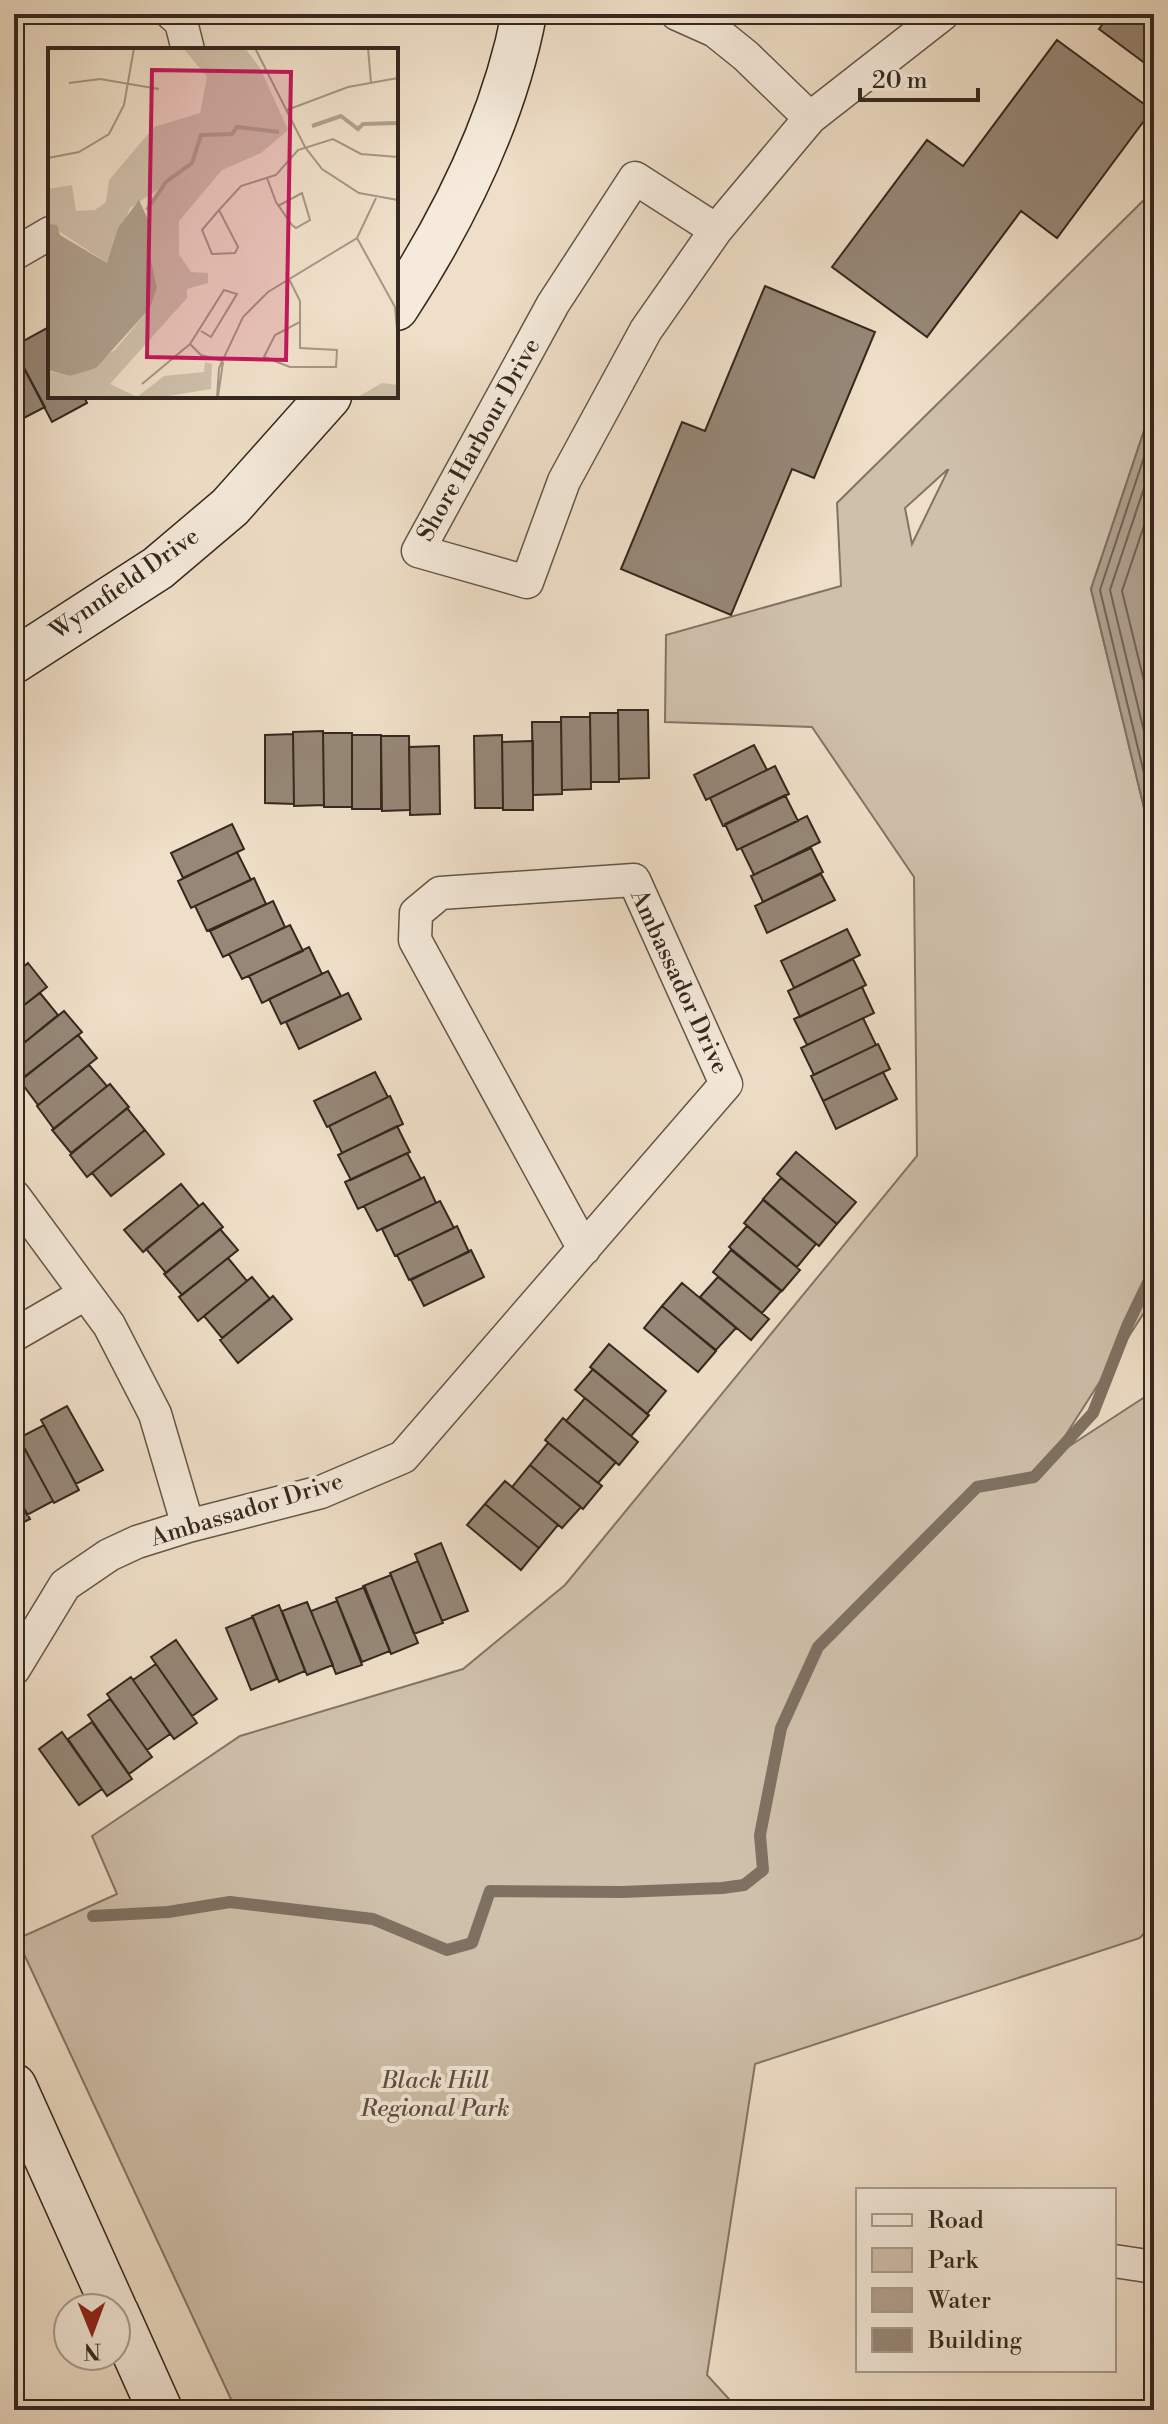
<svg xmlns="http://www.w3.org/2000/svg" width="1168" height="2424" viewBox="0 0 1168 2424" font-family="'Libre Bodoni',serif">
	<rect width="100%" height="100%" fill="#efdfc8"/>
	<filter id="stains"><feTurbulence type="fractalNoise" baseFrequency=".0025" numOctaves="4"/><feColorMatrix values="0 0 0 0 .2 0 0 0 0 .09 0 0 0 0 .02 0 0 0 .5 -.17"/></filter>
	<radialGradient id="worn" r=".72"><stop offset=".6" stop-color="#630" stop-opacity="0"/><stop offset="1" stop-color="#630" stop-opacity=".3"/></radialGradient>
	<!-- green -->
	<path fill="#cfc0ab" stroke="#827465" stroke-width="2" fill-rule="evenodd" d="M1154 190V409L1148 419 1091 589 1154 849V1297L1051 1458 1154 1391V1921L1140 1938 755 2064 707 2375 739 2410H236L17 1939 117 1894 92 1836 240 1736 463 1669 565 1585 917 1156 914 877 812 727 665 722 666 635 841 586 837 503ZM947 470H948L912 544 905 508Z"/>
	<!-- water -->
	<path fill="#b0a18f" stroke="#7f7162" stroke-width="2" d="M1154 409V849L1091 589 1148 419Z"/>
	<g fill="none" stroke-linecap="round" stroke-linejoin="round">
		<!-- shore -->
		<path stroke="#726457" stroke-width="2" d="M1154 427 1100 590 1154 815
			M1154 458 1110 590 1154 773
			M1154 496 1122 591 1154 722"/>
		<!-- stream -->
		<path stroke="#7f7162" stroke-width="12" d="M93 1916 168 1912 230 1902 373 1919 447 1950 472 1943 490 1891 622 1892 722 1888 744 1885 763 1870 760 1835 781 1728 818 1647 977 1487 1034 1477 1093 1413 1128 1324 1154 1270"/>
	</g>
	<!-- building -->
	<path fill="#968777" stroke="#35281f" stroke-width="2" d="M1110 14H1154V70L1099 29Z
		M1057 40 1152 110 1057 238 1021 211 927 337 832 267 927 140 963 166Z
		M765 286 875 332 814 478 792 469 731 615 621 569 682 422 705 431Z
		M47 328 50 333V396H84L87 403 52 422 14 349V346Z
		M14 349 45 407 14 423Z
		M618 710H648L649 778 619 779Z
		M590 713H618L619 782H591Z
		M561 717H590L591 789 562 790Z
		M532 722H561L562 794 533 795Z
		M323 731 324 805 294 806 293 732Z
		M323 733H352V807H324Z
		M293 734 294 804 265 803V735Z
		M352 735H381V809H352Z
		M502 735 503 808H475L474 736Z
		M381 736H409L410 810 382 811Z
		M533 741V810H503L502 742Z
		M754 745 767 770 706 800 694 775Z
		M439 746 440 814 410 815 409 747Z
		M775 766 789 794 723 826 710 798Z
		M785 795 798 821 737 850 725 824Z
		M807 816 820 842 754 875 741 848Z
		M232 824 244 849 183 878 171 853Z
		M811 848 823 872 763 902 751 876Z
		M237 852 251 880 191 908 178 881Z
		M821 874 835 900 767 933 755 906Z
		M254 878 266 904 207 931 195 906Z
		M273 901 285 927 223 957 210 931Z
		M290 925 303 951 242 979 229 954Z
		M847 929 860 955 794 988 781 961Z
		M309 947 322 974 262 1003 249 976Z
		M853 959 866 985 800 1017 788 991Z
		M28 963 47 987 14 1013V975Z
		M328 971 341 996 281 1024 269 999Z
		M862 987 874 1013 807 1045 794 1019Z
		M40 993 58 1015 14 1051V1013Z
		M348 993 361 1019 299 1049 286 1022Z
		M64 1011 82 1032 24 1077 14 1065V1051Z
		M863 1018 876 1045 814 1075 801 1048Z
		M78 1035 97 1058 38 1105 20 1081Z
		M878 1044 890 1069 823 1101 811 1076Z
		M89 1065 107 1086 54 1129 37 1106Z
		M375 1072 388 1097 327 1127 314 1101Z
		M883 1072 897 1099 836 1129 823 1101Z
		M110 1084 129 1107 71 1153 52 1130Z
		M390 1096 403 1124 342 1153 329 1126Z
		M127 1108 145 1130 87 1177 70 1155Z
		M397 1126 410 1152 351 1180 338 1155Z
		M145 1130 164 1154 111 1196 92 1173Z
		M796 1152 856 1202 837 1224 777 1174Z
		M407 1153 421 1179 358 1209 345 1182Z
		M424 1177 436 1203 377 1231 364 1206Z
		M781 1178 837 1224 819 1246 763 1199Z
		M181 1184 199 1206 143 1252 124 1230Z
		M763 1200 816 1244 797 1267 744 1223Z
		M440 1201 454 1228 395 1256 382 1229Z
		M203 1203 223 1227 166 1273 146 1249Z
		M457 1226 469 1252 409 1280 397 1255Z
		M747 1226 800 1270 782 1291 729 1247Z
		M220 1229 238 1250 182 1295 164 1274Z
		M471 1250 484 1277 424 1306 411 1280Z
		M731 1250 781 1291 762 1313 713 1272Z
		M228 1258 247 1281 198 1321 179 1297Z
		M252 1277 270 1299 222 1338 204 1316Z
		M718 1277 769 1319 751 1340 700 1297Z
		M682 1283 736 1328 716 1350 662 1306Z
		M273 1296 292 1319 238 1363 220 1340Z
		M662 1306 716 1351 698 1372 644 1328Z
		M609 1344 666 1391 647 1414 590 1367Z
		M593 1369 649 1415 631 1436 575 1390Z
		M585 1398 638 1442 619 1465 566 1421Z
		M67 1406 103 1470 76 1484 41 1420Z
		M563 1418 616 1462 598 1483 545 1440Z
		M44 1425 79 1490 54 1503 19 1438Z
		M21 1442 53 1501 27 1515 14 1490V1445Z
		M548 1443 602 1486 583 1509 530 1465Z
		M530 1465 581 1507 562 1528 512 1487Z
		M505 1481 558 1525 539 1548 485 1504Z
		M14 1490 30 1519 14 1527Z
		M485 1504 539 1548 521 1570 467 1525Z
		M441 1543 468 1611 442 1621 415 1554Z
		M418 1561 443 1623 414 1634 390 1573Z
		M391 1575 418 1643 391 1654 363 1586Z
		M365 1587 390 1651 362 1662 336 1598Z
		M337 1601 362 1665 336 1674 311 1611Z
		M307 1602 333 1665 307 1675 282 1611Z
		M279 1605 305 1671 279 1682 252 1616Z
		M253 1617 277 1679 251 1690 226 1628Z
		M176 1640 217 1699 192 1716 151 1657Z
		M156 1664 197 1723 174 1739 133 1680Z
		M131 1677 170 1734 147 1750 107 1694Z
		M110 1699 152 1757 129 1774 88 1715Z
		M92 1722 132 1779 107 1796 68 1739Z
		M62 1732 102 1789 79 1805 39 1749Z"/>
	<g fill="none" stroke-linecap="round" stroke-linejoin="round">
		<!-- street casing -->
		<g stroke="#645649" stroke-width="35">
			<path id="street" d="M172 14 181 22 188 50
				M677 14 715 31 746 56 810 118
				M716 230 635 178 553 304 418 551 527 582 564 481 646 330 716 230 810 118 943 14
				M14 254 50 233
				M14 1196 109 1325 155 1414 188 1526
				M14 1335 85 1294
				M14 1669 65 1585 109 1555 137 1542 188 1526 321 1492 403 1457 726 1084 634 880 440 893 416 913 415 940 584 1249
				M1114 2261 1154 2267"/>
		</g>
		<!-- secondary casing -->
		<g stroke="#35281f" stroke-width="47">
			<path id="secondary" d="M396 308C454 219 504 119 524 14
				M14 661 158 568 230 507 329 396
				M14 2086 114 2308
				M116 2312 160 2410"/>
		</g>
		<!-- street -->
		<use href="#street" stroke="#f5eadb" stroke-width="32"/>
		<!-- secondary -->
		<use href="#secondary" stroke="#f5eadb" stroke-width="44"/>
	</g>
	<g text-anchor="middle" dominant-baseline="central" stroke-width="8" stroke-linejoin="round" paint-order="stroke">
		<!-- street labels -->
		<g font-size="24" fill="#35281f" stroke="#f5eadb">
			<text transform="translate(479 440) rotate(-61)">Shore Harbour Drive</text>
			<text transform="translate(125 584) rotate(-35)">Wynnfield Drive</text>
			<text transform="translate(679 982) rotate(65)">Ambassador Drive</text>
			<text transform="translate(247 1510) rotate(-17)">Ambassador Drive</text>
		</g>
		<!-- park labels -->
		<g font-size="24" font-style="italic" fill="#5c4e42" stroke="#f5eadb">
			<text x="435" y="2081">Black Hill<tspan x="435" dy="28">Regional Park</tspan></text>
		</g>
	</g>
	<!-- overview -->
	<g transform="translate(48 48)">
		<rect width="350" height="350" fill="#efdfc8"/>
		<path d="M135 0H197L212 20 240 82 213 105 174 122 131 173V206L143 224 160 225V235L139 241V250L62 336 89 349 116 328 156 324 157 314 164 316 163 341 108 350H0V323L22 328 67 302 102 260 109 240 99 193V162L115 138 82 160 59 215 0 176V141L24 137 28 163 47 162 58 154 61 132 106 79 152 65 159 29ZM334 335 350 337V350H308Z" fill="#cfc0ab"/>
		<path d="M91 152 103 178 99 193 109 240 102 260 48 320 22 328 0 322V176L9 177 12 187 59 215 70 180Z" fill="#b0a18f"/>
		<path fill="none" stroke="#b0a18f" stroke-width="4" d="M264 78 293 68 310 81 315 76 350 75M99 162 118 134 144 115 153 87 184 86 189 79 231 84"/>
		<path fill="none" stroke="#a59684" stroke-width="2" d="M207 0 257 99 274 121 311 145 350 152M320 0 323 35M21 35 52 31 111 41M239 62 300 39 350 30M0 110 31 104 61 86 76 57 86 0M219 130 228 154 244 177 248 180 262 172 254 145 230 158M171 162 190 199 187 205 164 206 154 182 171 162 193 138 228 127 250 102 285 91 313 106 350 109M309 190 347 259 350 293M241 231 252 253V274L227 287 216 309 242 319H288L289 302 252 300V274M142 296 153 307 175 313M94 336 142 296 176 242 189 246 163 289 153 283M170 348 175 314M169 350 171 320 195 269 220 244 309 190 328 150"/>
		<path fill="#c2185b" fill-opacity="0.15" stroke="#c2185b" stroke-width="4" d="M104 22 243 24 238 312 99 309Z"/>
		<rect width="350" height="350" fill="none" stroke="#35281f" stroke-width="4"/>
	</g>
	<!-- margin -->
	<rect width="1168" height="2424" fill="none" stroke="#efdfc8" stroke-width="48"/>
	<rect x="16" y="16" width="1136" height="2392" fill="none" stroke="#35281f" stroke-width="4"/>
	<rect x="24" y="24" width="1120" height="2376" fill="none" stroke="#35281f" stroke-width="2"/>
	<!-- legend -->
	<rect x="856" y="2188" width="260" height="184" fill="#f5eadb" stroke="#a89c90" stroke-width="2"/>
	<rect x="872" y="2214" width="40" height="12" fill="#f5eadb" stroke="#a89c90" stroke-width="2"/>
	<text x="928" y="2228" font-size="24" fill="#35281f">Road</text>
	<rect x="872" y="2248" width="40" height="24" fill="#cfc0ab" stroke="#a89c90" stroke-width="2"/>
	<text x="928" y="2268" font-size="24" fill="#35281f">Park</text>
	<rect x="872" y="2288" width="40" height="24" fill="#b0a18f" stroke="#a89c90" stroke-width="2"/>
	<text x="928" y="2308" font-size="24" fill="#35281f">Water</text>
	<rect x="872" y="2328" width="40" height="24" fill="#968777" stroke="#a89c90" stroke-width="2"/>
	<text x="928" y="2348" font-size="24" fill="#35281f">Building</text>
	<!-- north arrow -->
	<g transform="translate(92 2332) rotate(179)"><circle r="38" fill="#f5eadb" stroke="#a89c90" stroke-width="2"/>
	<path d="M0-6L14 30L0 20L-14 30Z" fill="#8f2418"/>
	<text y="-12" font-size="22" font-weight="bold" text-anchor="middle" fill="#35281f">N</text>
	</g>
	<!-- scale -->
	<path d="M860 88v12h118v-12" fill="none" stroke="#35281f" stroke-width="4"/>
	<text x="872" y="88" font-size="24" fill="#35281f" stroke="#f5eadb" stroke-width="6" paint-order="stroke">20 m</text>
	<rect width="100%" height="100%" filter="url(#stains)"/>
	<rect width="100%" height="100%" fill="url(#worn)"/>
</svg>
